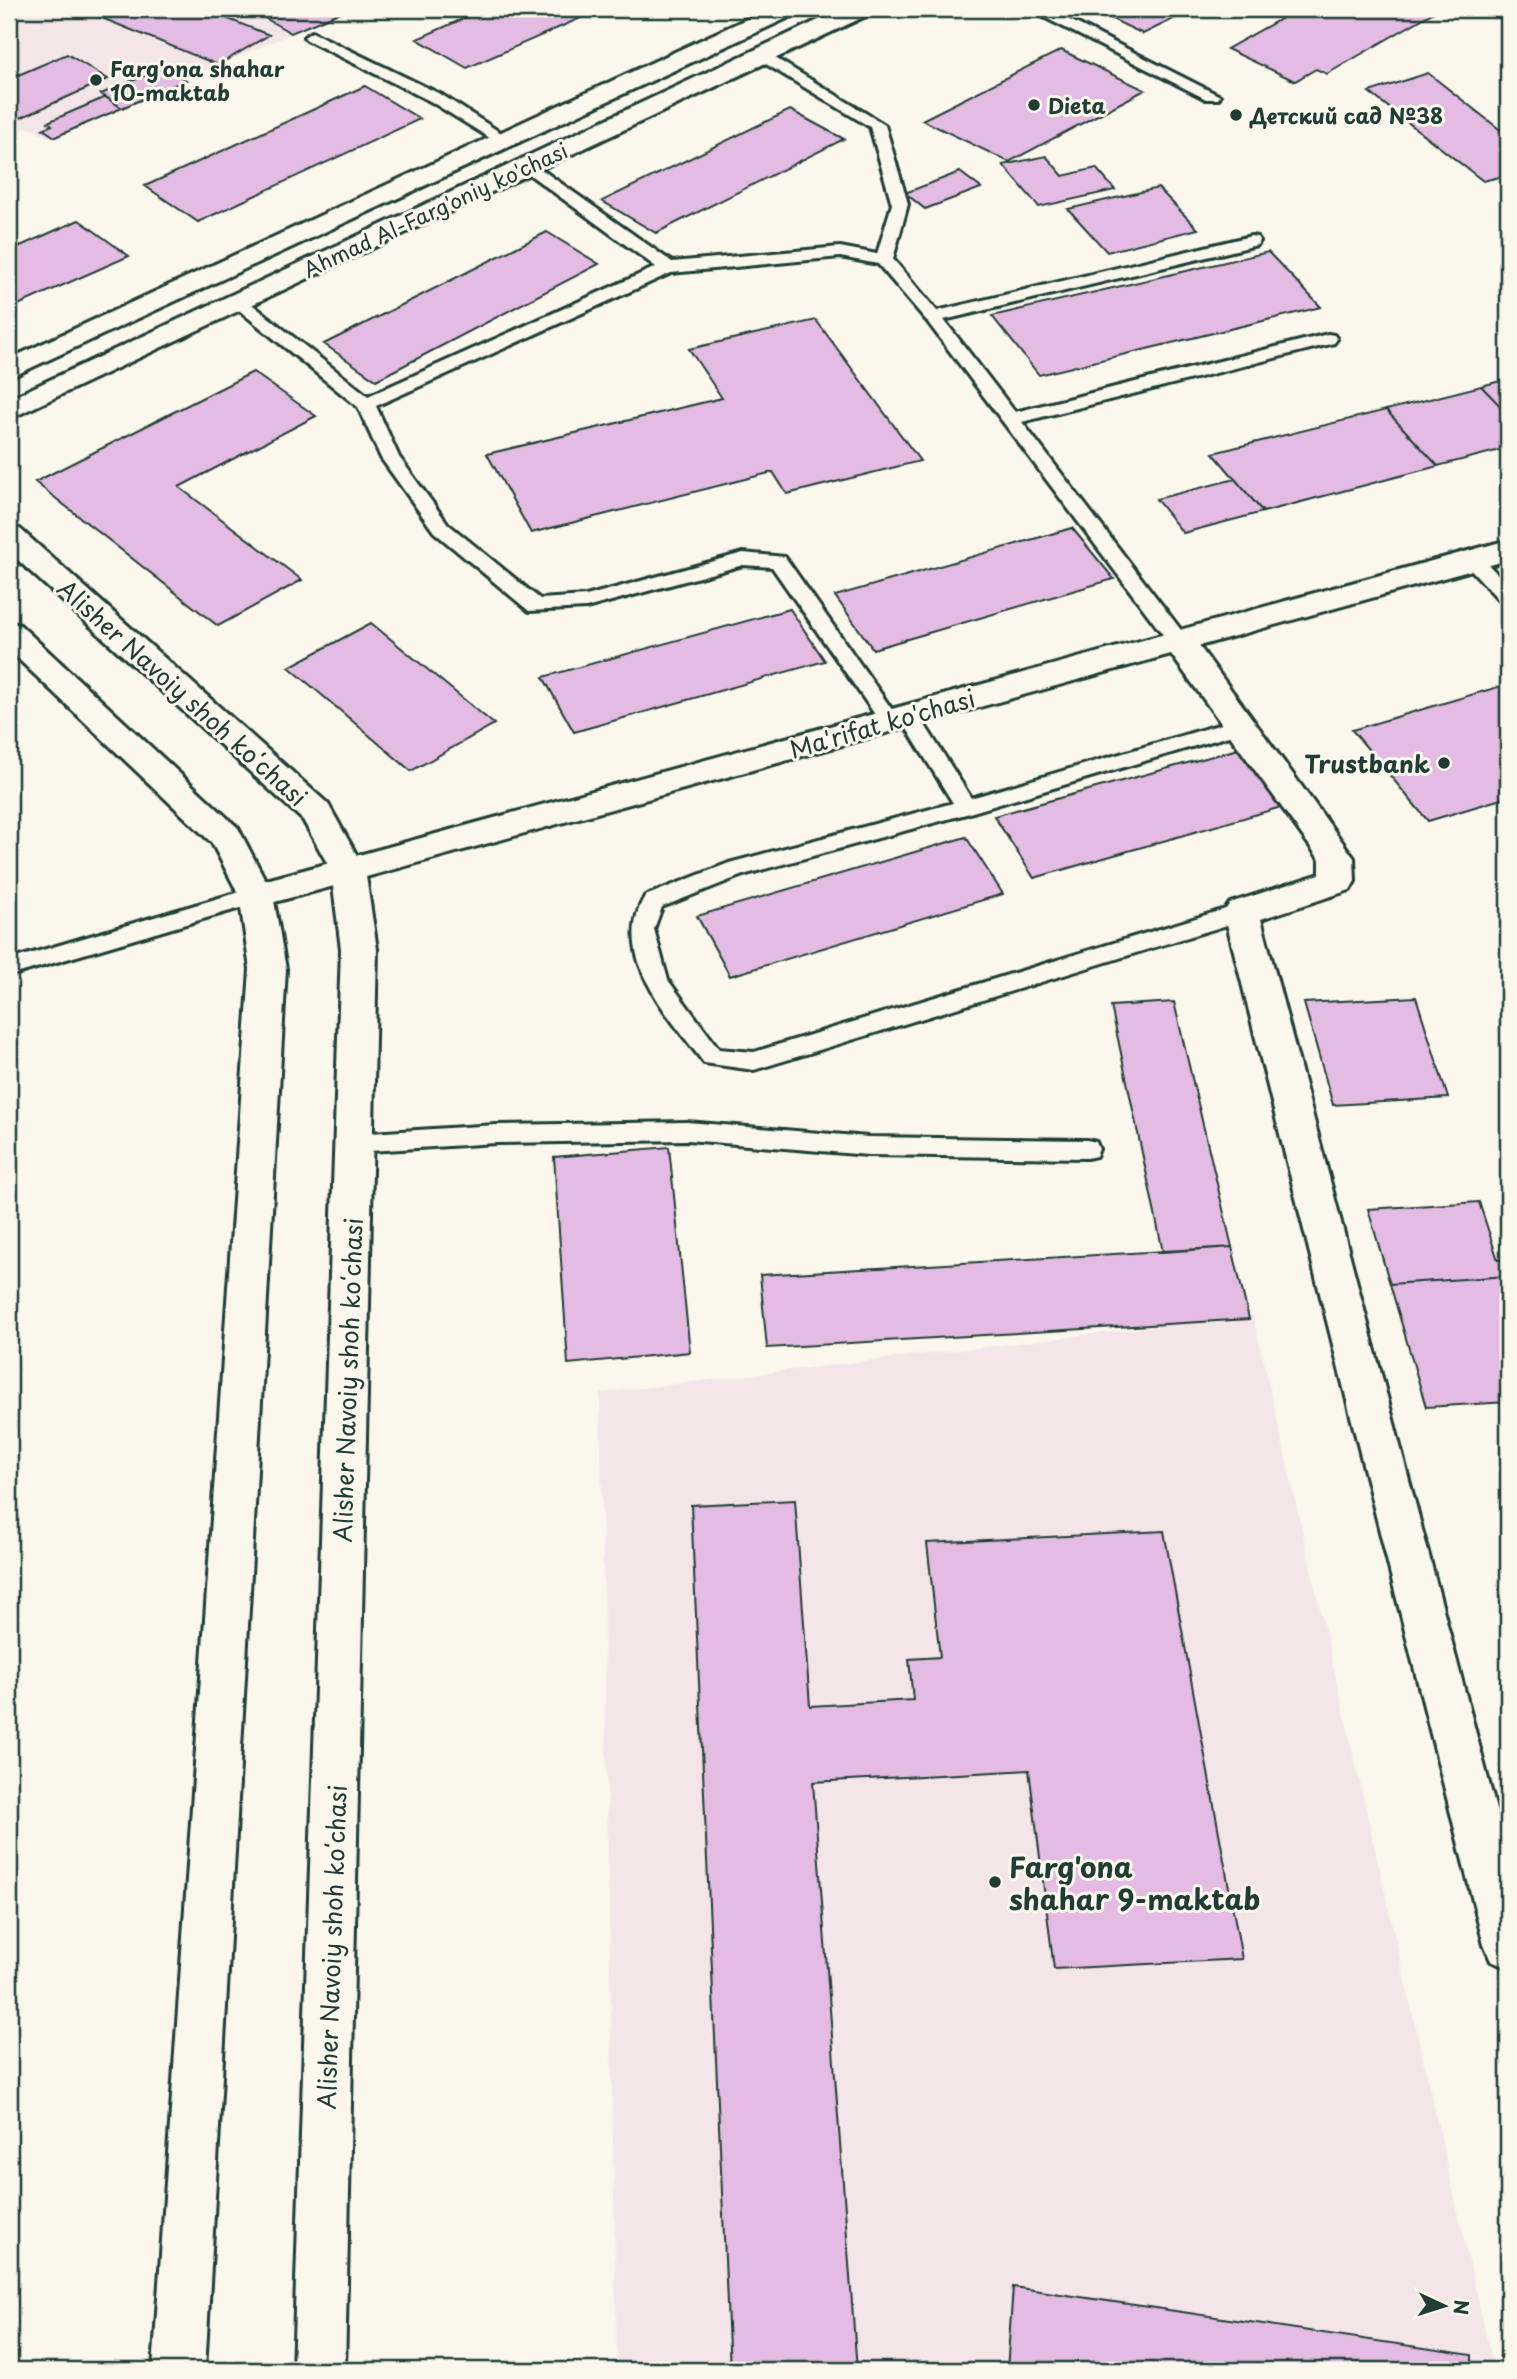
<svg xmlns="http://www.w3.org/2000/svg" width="1517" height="2379" viewBox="0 0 1517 2379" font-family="'Playpen Sans',sans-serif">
	<rect width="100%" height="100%" fill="#fbf7ec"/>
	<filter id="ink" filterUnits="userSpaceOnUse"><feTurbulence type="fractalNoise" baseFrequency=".0143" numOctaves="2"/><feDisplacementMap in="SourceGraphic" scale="14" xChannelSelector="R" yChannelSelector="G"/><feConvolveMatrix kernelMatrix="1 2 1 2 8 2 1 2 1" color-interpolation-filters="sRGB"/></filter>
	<g filter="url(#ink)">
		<!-- built -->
		<path fill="#f4e5e9" d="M9 9H350L48 137 28 127 9 134Z
			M1253 1315 1494 2370H617L600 1393Z"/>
		<!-- building -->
		<path fill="#e4bbe3" stroke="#1f3d34" stroke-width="2" d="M203 9 269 35 218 65 82 10Z
			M283 9H348L291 33 263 17Z
			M485 9H601L467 68 417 39Z
			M1091 9H1194L1143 34Z
			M1298 9H1439L1327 74 1316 69 1295 81 1227 49Z
			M1061 50 1145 90 1009 162 922 120Z
			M67 54 108 79 9 123V79Z
			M165 67 186 80 122 108 101 94Z
			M1428 73 1508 136V175L1483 181 1369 92Z
			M365 86 420 119 198 222 145 186Z
			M106 97 122 108 55 137 43 129 52 125 48 122Z
			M790 110 844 139 656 233 602 201Z
			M1046 156 1063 176 1096 168 1115 190 1039 207 1003 165Z
			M960 172 981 188 925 209 905 193Z
			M1158 188 1198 229 1107 252 1068 209Z
			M79 220 129 256 9 309V251Z
			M547 232 599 264 376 380 324 344Z
			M1268 252 1321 307 1039 375 992 316Z
			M816 320 920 461 787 494 773 472 531 533 487 454 722 398 689 349Z
			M253 372 316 416 179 487 302 580 218 626 35 482Z
			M1508 379V414L1481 386Z
			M1481 386 1508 414V448L1438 466 1386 410Z
			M1386 410 1438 466 1263 512 1213 453Z
			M1235 479 1263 512 1183 533 1156 499Z
			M1072 528 1114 579 873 649 835 596Z
			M790 609 825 661 574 732 543 677Z
			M371 623 494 724 411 771 289 667Z
			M1508 684V797L1428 821 1352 730Z
			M1242 748 1285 806 1034 878 994 816Z
			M966 837 1003 894 730 976 697 916Z
			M1416 997 1448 1098 1333 1105 1304 1003Z
			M1174 1002 1232 1247 1163 1252 1111 1006Z
			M669 1147 690 1352 568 1364 554 1157Z
			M1479 1202 1498 1260H1508V1276L1390 1284 1368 1209Z
			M1232 1247 1249 1319 767 1348 760 1275Z
			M1508 1276V1402L1426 1407 1390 1284Z
			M795 1500 810 1706 913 1700 909 1659 940 1657 927 1543 1164 1531 1242 1959 1054 1969 1029 1770 813 1782 857 2370H730L691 1505Z
			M1013 2287 1472 2355V2370H1007Z"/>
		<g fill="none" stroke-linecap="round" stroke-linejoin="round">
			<!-- lane casing -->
			<g stroke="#1f3d34" stroke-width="6">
				<path id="lane" d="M1028 9H1048L1220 96 1218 99H1206Z
					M312 32 442 95 512 140 510 143H498L430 101 307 40 304 37Z
					M762 50 885 125 908 204 893 259 937 311 1251 236 1257 237 1260 241 1257 245 944 320 1015 412 1328 334 1334 335 1337 339 1334 343 1022 422 1184 634 1187 639 1184 644H1170L927 321 878 264 840 257 671 273 376 406 399 457 448 524 540 599 586 596 743 553 785 557 900 721 890 728 883 726 772 567 743 565 586 608 529 611 434 532 381 458 358 407 229 302 232 298H244L368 396 656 267 522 169 520 165 528 160 672 262 840 247 877 254 892 204 870 127 756 58 754 55Z
					M1473 554 1480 556 1508 585V603L1501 602 1466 564 1463 560 1466 556Z
					M909 709 916 711 971 798 1242 718 1252 725 1249 730 966 814 743 875 662 907 654 929 668 980 719 1049 754 1052 1242 904 1250 906 1253 912 1250 918 754 1070 704 1063C670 1017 610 956 645 896L729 863 953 803 899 716Z
					M256 887 264 889 267 895 264 901 9 976V960Z
					M687 1122 868 1137 1087 1140 1096 1142 1099 1149 1096 1156 1087 1158 868 1155 687 1140 496 1143 354 1152 345 1150 342 1143 345 1136 354 1134 496 1125Z"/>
			</g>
			<!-- street casing -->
			<g stroke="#1f3d34" stroke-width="6">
				<path id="street" d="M1508 540V560L1199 646 1354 858 1355 881 1350 890 1261 919 1508 1855V1968L1491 1961 1484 1945 1224 912 1230 903 1320 874V860L1171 654 348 882 336 879 331 870 336 861 348 858Z"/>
			</g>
			<!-- secondary casing -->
			<g stroke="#1f3d34" stroke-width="6">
				<path id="secondary" d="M348 858 360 861 365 870 360 879 256 907 244 904 239 895 244 886Z"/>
			</g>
			<!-- primary casing -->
			<g stroke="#1f3d34" stroke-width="6">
				<path id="primary" d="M768 9H799L796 14 9 378V359Z
					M842 9H873L870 14 9 419V399Z
					M9 527 20 529 328 804 365 870 377 949 345 2370H293L341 949 331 870 303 820 9 552Z
					M9 622 20 625 238 828 273 895 286 969 205 2370H153L250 969 239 895 212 843 9 650Z"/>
			</g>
			<!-- lane -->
			<use href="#lane" fill="#fbf7ec" fill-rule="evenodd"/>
			<!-- street -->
			<use href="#street" fill="#fbf7ec" fill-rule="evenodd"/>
			<!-- secondary -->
			<use href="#secondary" fill="#fbf7ec" fill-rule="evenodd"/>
			<!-- primary -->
			<use href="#primary" fill="#fbf7ec" fill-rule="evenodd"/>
		</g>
	</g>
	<!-- markers -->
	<g fill="#1f3d34" stroke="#fbf7ec" stroke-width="2.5">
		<circle cx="96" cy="80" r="7"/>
		<circle cx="1034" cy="105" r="7"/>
		<circle cx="1236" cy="115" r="7"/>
		<circle cx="1444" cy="763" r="7"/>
		<circle cx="995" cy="1882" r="7"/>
	</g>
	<g text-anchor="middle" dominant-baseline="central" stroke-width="6" stroke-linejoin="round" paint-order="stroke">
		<!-- far-poi labels -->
		<g font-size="21" font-weight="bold" fill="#1f3d34" stroke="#fbf7ec" text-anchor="start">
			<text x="110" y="68">Farg'ona shahar<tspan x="110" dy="24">10-maktab</tspan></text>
			<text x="1048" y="105">Dieta</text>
			<text x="1250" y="115">Детский сад №38</text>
		</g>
		<!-- far-street labels -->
		<g font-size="21" fill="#1f3d34" stroke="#fbf7ec">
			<text transform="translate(435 209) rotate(-25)">Ahmad Al-Farg'oniy ko'chasi</text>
		</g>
		<!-- street labels -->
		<g font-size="24" fill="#1f3d34" stroke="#fbf7ec">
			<text transform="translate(183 692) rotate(42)">Alisher Navoiy shoh koʻchasi</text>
			<text transform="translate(882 723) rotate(-16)">Ma'rifat ko'chasi</text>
			<text transform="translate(347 1380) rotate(-88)">Alisher Navoiy shoh koʻchasi</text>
			<text transform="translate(331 1947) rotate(-88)">Alisher Navoiy shoh koʻchasi</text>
		</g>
		<!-- poi labels -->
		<g font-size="24" font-weight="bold" fill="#1f3d34" stroke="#fbf7ec" text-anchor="end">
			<text x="1430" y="763">Trustbank</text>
		</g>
		<!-- near-poi labels -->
		<g font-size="28" font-weight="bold" fill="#1f3d34" stroke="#fbf7ec" text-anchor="start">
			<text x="1009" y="1866">Farg'ona<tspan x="1009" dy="32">shahar 9-maktab</tspan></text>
		</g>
	</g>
	<!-- margin -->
	<rect width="1517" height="2379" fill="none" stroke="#fbf7ec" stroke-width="35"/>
	<rect x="18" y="18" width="1482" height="2344" fill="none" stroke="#1f3d34" stroke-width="2.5" filter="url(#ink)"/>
	<!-- north arrow -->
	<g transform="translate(1444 2306) rotate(94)" stroke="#fbf7ec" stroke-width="5" paint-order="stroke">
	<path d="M0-5L12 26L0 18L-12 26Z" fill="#1f3d34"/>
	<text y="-10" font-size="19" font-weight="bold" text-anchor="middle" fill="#1f3d34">N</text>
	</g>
</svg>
